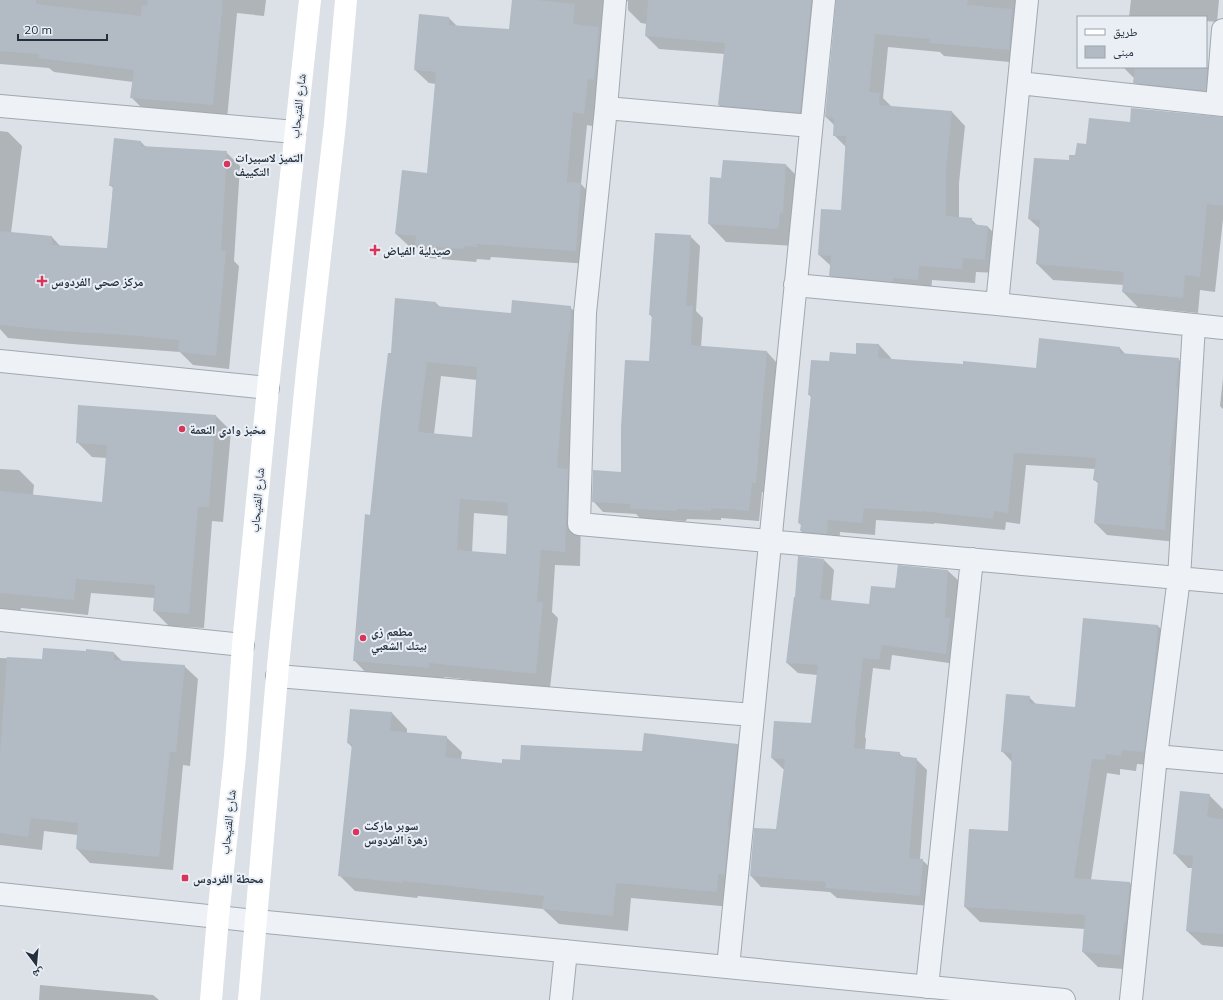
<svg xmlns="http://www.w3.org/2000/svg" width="1223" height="1000" viewBox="0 0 1223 1000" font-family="Mulish,'Noto Naskh Arabic',sans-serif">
	<rect width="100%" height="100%" fill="#dbe1e7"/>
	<!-- shadow -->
	<path fill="#0003" fill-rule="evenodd" d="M0 0H266L264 16 237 13 227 119 146 112 131 97 133 82 54 72 49 68 0 64Z
		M513 0H827L813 125 733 118 719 105 725 54 659 49 646 36 647 24 641 23 628 10V1L623 2 597 127 587 125 581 184 594 198 589 264 491 257 490 260 477 259 476 262 429 258 420 248 410 247 396 234 428 174 436 84 429 83 415 70 449 18 458 27 510 30Z
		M837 0H1023L1022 63 944 56 940 52 888 47 883 98 892 107 952 112 965 126 959 183V218L971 219 978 226H987L1001 240 999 273 976 272 975 283 932 280 931 293 844 289 830 275 831 266 819 255 842 211 847 148 834 135V125L826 117Z
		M1131 0H1219L1217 22 1206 21V17H1129Z
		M1124 67H1207L1221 80 1219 103 1148 96 1134 82 1135 79 1124 68Z
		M0 131 8 132 22 146 11 233 52 237 61 247 108 249 113 188 110 185 141 142 147 148 226 152 240 166 234 261 239 266 229 369 193 365 180 352 72 344 8 338 0 329Z
		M1223 152V219L1215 292 1200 290 1198 313 1138 307 1123 292 1124 285 1053 280 1037 264 1041 230 1029 219 1070 161Z
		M723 161 786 165 804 183 795 246 726 242 709 224 722 179Z
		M690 236 700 246 696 311 703 318 701 347 767 352 777 363 766 493 762 492 759 521 721 518V520L687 519 686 521 641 519 636 514 603 512 593 501 622 473 650 362 652 317 650 315Z
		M436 303 440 307 512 314 570 307 585 322 580 566 555 565 552 612 558 618 550 688 444 677 443 682 368 675 354 660 392 354ZM441 376 477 380 473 438 434 434ZM474 513 509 516 507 555 472 553Z
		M879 345 891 358V360L1037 369 1120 348 1126 355 1178 359 1190 371 1177 542 1107 535 1095 523 1099 484 1094 480 1096 469 1026 465 1020 524 1006 522 1005 530 934 523V524L876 520 875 535 840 532 839 546 814 543 801 531 802 526 799 523 811 397 809 395 830 362 857 355Z
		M1223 378V409L1220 406Z
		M79 406 216 416 231 431 223 522 212 521 204 628 169 626 154 611 155 598 91 593 88 615 21 608 20 613 0 612V469L19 470 34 485 33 495 103 503 107 458 92 457 77 442Z
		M824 560 834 570 831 601 870 605 896 589 898 566 948 571 959 581 955 624 956 664 892 655 890 670 873 668 865 737 866 739 865 750 899 753 904 758 916 759 927 770 920 859 922 860 933 870 930 906 837 898 830 892 761 887 751 876 755 829 777 830 785 769H783L772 758 812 724 817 675 798 673 787 663Z
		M1158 626 1173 641 1159 766 1137 764 1136 771 1120 769V775L1107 773 1091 880 1130 883 1145 898 1136 970 1098 967 1083 952 1085 929 980 922 965 907 1009 832 1012 762 1002 751 1029 697 1037 705 1076 708Z
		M114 653 123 662 184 666 198 679 190 766 183 765 173 870 90 863 77 849 78 835 44 831 42 850 0 845V658L43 660Z
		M392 713 407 729V733L446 737 462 752 461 759 503 764 521 762 737 745 753 760 732 907 631 898 628 931 559 924 543 909 418 896 417 898 355 891 339 875 353 748 348 743Z
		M1209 795 1223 809V947L1202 945 1187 931 1193 868H1188L1174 853Z
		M40 985 153 995 159 1000H39Z"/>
	<!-- building -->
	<path fill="#b2bac4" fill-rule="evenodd" d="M0 0H36V4L141 16 142 5 147 6 148 0H223L213 105 130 98 134 70 38 58 39 54 0 51Z
		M512 0H538L575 4 573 24 599 27 594 80 588 79 584 114 573 112 567 182 581 183 576 251 477 244V247L464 246 463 249 415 245 416 236 395 234 402 170 427 173 436 72 414 70 419 14 449 17V25L509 29Z
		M648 0H811L800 113 718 105 725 43 645 36Z
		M836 0H968L967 5 1012 9 1009 50 930 43V39L875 34 869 92 880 93 879 105 952 111 946 169V216L972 218V224L988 226 985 260 963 258 962 269 919 266 918 280 893 278V282L829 276 831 256 818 255 821 209 841 210 846 136H833L834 118 825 117Z
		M1135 67H1207L1206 91 1133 83Z
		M1131 108 1223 117V206L1207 204 1200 277 1185 275 1183 298 1122 292 1124 272 1036 264 1040 220 1028 219 1034 158 1069 160V155H1075L1077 143 1086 144 1089 118 1130 122Z
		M114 138 141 141V146L227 151 221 251H226L216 356 178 352 179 340 127 335 58 331 0 325V231L52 236V245L107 248 113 186H109Z
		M723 160 786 164 783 213H780L778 229 708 224 710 177 721 178Z
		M655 233 691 235 686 306H693L691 345 767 351 756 483H752L749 511 711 508V511L677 509V511L630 509V504L592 502 593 470 621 472V427L625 360 649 361 652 315H649Z
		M395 298 436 302V306L511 313 512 300 571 306 570 333H569L565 368 557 468 568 469 565 552 541 550 537 602H543L536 674 429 663V668L353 661 365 514 370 515 381 410 388 353H391ZM427 362 477 367 472 437 418 432ZM460 499 508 503 506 554 457 550Z
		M1039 338 1120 347V353L1179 358 1176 387H1178L1177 405 1169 465H1171L1165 530 1094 523 1098 481 1093 480 1096 458 1014 453 1008 513 994 511 993 519 922 511V512L864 508 862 523 828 520 827 534 800 531 801 524 798 523 811 395H808L811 360 829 361 830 352 856 354V343L879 344 878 358 963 364V361L1036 368Z
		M78 405 216 415 209 507H198L189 614 153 611 155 585 76 579 74 600 0 593V491L102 502 107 445 76 443Z
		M798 556 824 559 820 599 869 604 871 586 895 588 898 565 948 570 945 617 950 618 946 654 882 645 879 660 863 658 855 727H856L854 748 900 752 899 756 917 758 909 858 923 859 920 896 825 888 826 882 750 876 754 828 776 829 785 759 771 758 774 721 811 723 818 665 786 663 794 597H795Z
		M1083 618 1158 625 1153 685 1144 752 1122 750 1121 756 1106 754 1105 760 1092 759 1074 878 1130 882 1126 922H1124L1121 955 1082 952 1085 915 964 907 969 829 1008 831 1012 753 1001 752 1006 694 1030 696 1029 703 1075 707Z
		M43 648 86 651V649L114 652V660L185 665 176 752H170L159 857 76 849 78 823 31 818 28 837 0 833V753L7 657 42 659Z
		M350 709 392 712 390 731 447 736 445 757 502 763V759L520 760 521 745 642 751 644 733 738 744 728 826H729L725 875 718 874 717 892 616 883 613 916 542 909 544 896 403 881 402 883 338 876 352 744 347 743Z
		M1180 791 1210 794 1207 817 1223 819V934L1186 931 1193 856 1173 854Z"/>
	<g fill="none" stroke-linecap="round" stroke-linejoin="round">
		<!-- minor casing -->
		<g stroke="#a0a8b1" stroke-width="24">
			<path id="minor" d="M615 0 606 108 585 313 579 524 1223 582
				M1019 83 1223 105
				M1217 104 1223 30
				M0 106 295 132
				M606 108 811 126
				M795 285 997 304 1223 328
				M997 304 1027 0
				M0 361 268 388
				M0 620 243 645
				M277 676 753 715
				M1156 756 1223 762
				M256 921 1064 1000
				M728 967 824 0
				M927 987 972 559
				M561 1000 566 951
				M1131 1000 1156 756 1179 578 1194 325"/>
		</g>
		<!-- tertiary casing -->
		<g stroke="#a0a8b1" stroke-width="24">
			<path id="tertiary" d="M0 894 256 921"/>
		</g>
		<!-- minor -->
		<use href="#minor" stroke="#eef1f5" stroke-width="22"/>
		<!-- tertiary -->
		<use href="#tertiary" stroke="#eef1f5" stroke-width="22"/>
		<!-- secondary -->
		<path stroke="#fff" stroke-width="22" d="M211 1000 218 917 235 756 243 645 268 388 310 0
			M249 1000 277 676 307 371 335 124 346 0"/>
	</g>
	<!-- markers -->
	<g fill="#d8345c" stroke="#eaeff5" stroke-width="1.5">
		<circle cx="227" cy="164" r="4"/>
		<path d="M373 244h4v4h4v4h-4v4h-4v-4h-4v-4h4z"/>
		<path d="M40 275h4v4h4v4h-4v4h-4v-4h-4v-4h4z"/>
		<circle cx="182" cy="429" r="4"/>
		<circle cx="363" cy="638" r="4"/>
		<circle cx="356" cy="832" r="4"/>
		<rect x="181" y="874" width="8" height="8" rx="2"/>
	</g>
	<g text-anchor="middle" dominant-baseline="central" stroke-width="4" stroke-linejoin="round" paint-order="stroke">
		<!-- street labels -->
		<g font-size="12" fill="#24303e" stroke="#eaeff5">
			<text transform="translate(298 106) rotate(-84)">شارع الفتيحاب</text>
			<text transform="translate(257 500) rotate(-85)">شارع الفتيحاب</text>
			<text transform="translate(228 822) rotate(-84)">شارع الفتيحاب</text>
		</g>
		<!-- poi labels -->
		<g font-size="12" font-weight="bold" fill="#24303e" stroke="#eaeff5" text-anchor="start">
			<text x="235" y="157">التميز لاسبيرات<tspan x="235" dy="14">التكييف</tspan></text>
			<text x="383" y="250">صيدلية الفياض</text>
			<text x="51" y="281">مركز صحي الفردوس</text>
			<text x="190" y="429">مخبز وادي النعمة</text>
			<text x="371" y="631">مطعم زي<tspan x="371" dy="14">بيتك الشعبي</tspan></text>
			<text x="364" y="825">سوبر ماركت<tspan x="364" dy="14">زهرة الفردوس</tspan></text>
			<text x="193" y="878">محطة الفردوس</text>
		</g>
	</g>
	<!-- legend -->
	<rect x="1077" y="16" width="130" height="52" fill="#eaeff5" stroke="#9ba3ac"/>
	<rect x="1085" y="29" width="20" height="6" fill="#ffffff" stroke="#9ba3ac"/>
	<text x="1113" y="36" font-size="12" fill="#24303e">طريق</text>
	<rect x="1085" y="46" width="20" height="12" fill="#b2bac4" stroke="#9ba3ac"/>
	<text x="1113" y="56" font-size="12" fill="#24303e">مبنى</text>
	<!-- north arrow -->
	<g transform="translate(36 964) rotate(164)" stroke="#eaeff5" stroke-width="3" paint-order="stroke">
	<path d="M0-3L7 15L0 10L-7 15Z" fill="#24303e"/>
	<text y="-6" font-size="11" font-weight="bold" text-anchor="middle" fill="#24303e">ش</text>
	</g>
	<!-- scale -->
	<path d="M18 34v6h89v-6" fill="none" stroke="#24303e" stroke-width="2"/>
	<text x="24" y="34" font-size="12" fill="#24303e" stroke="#eaeff5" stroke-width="3" paint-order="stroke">20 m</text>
</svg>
